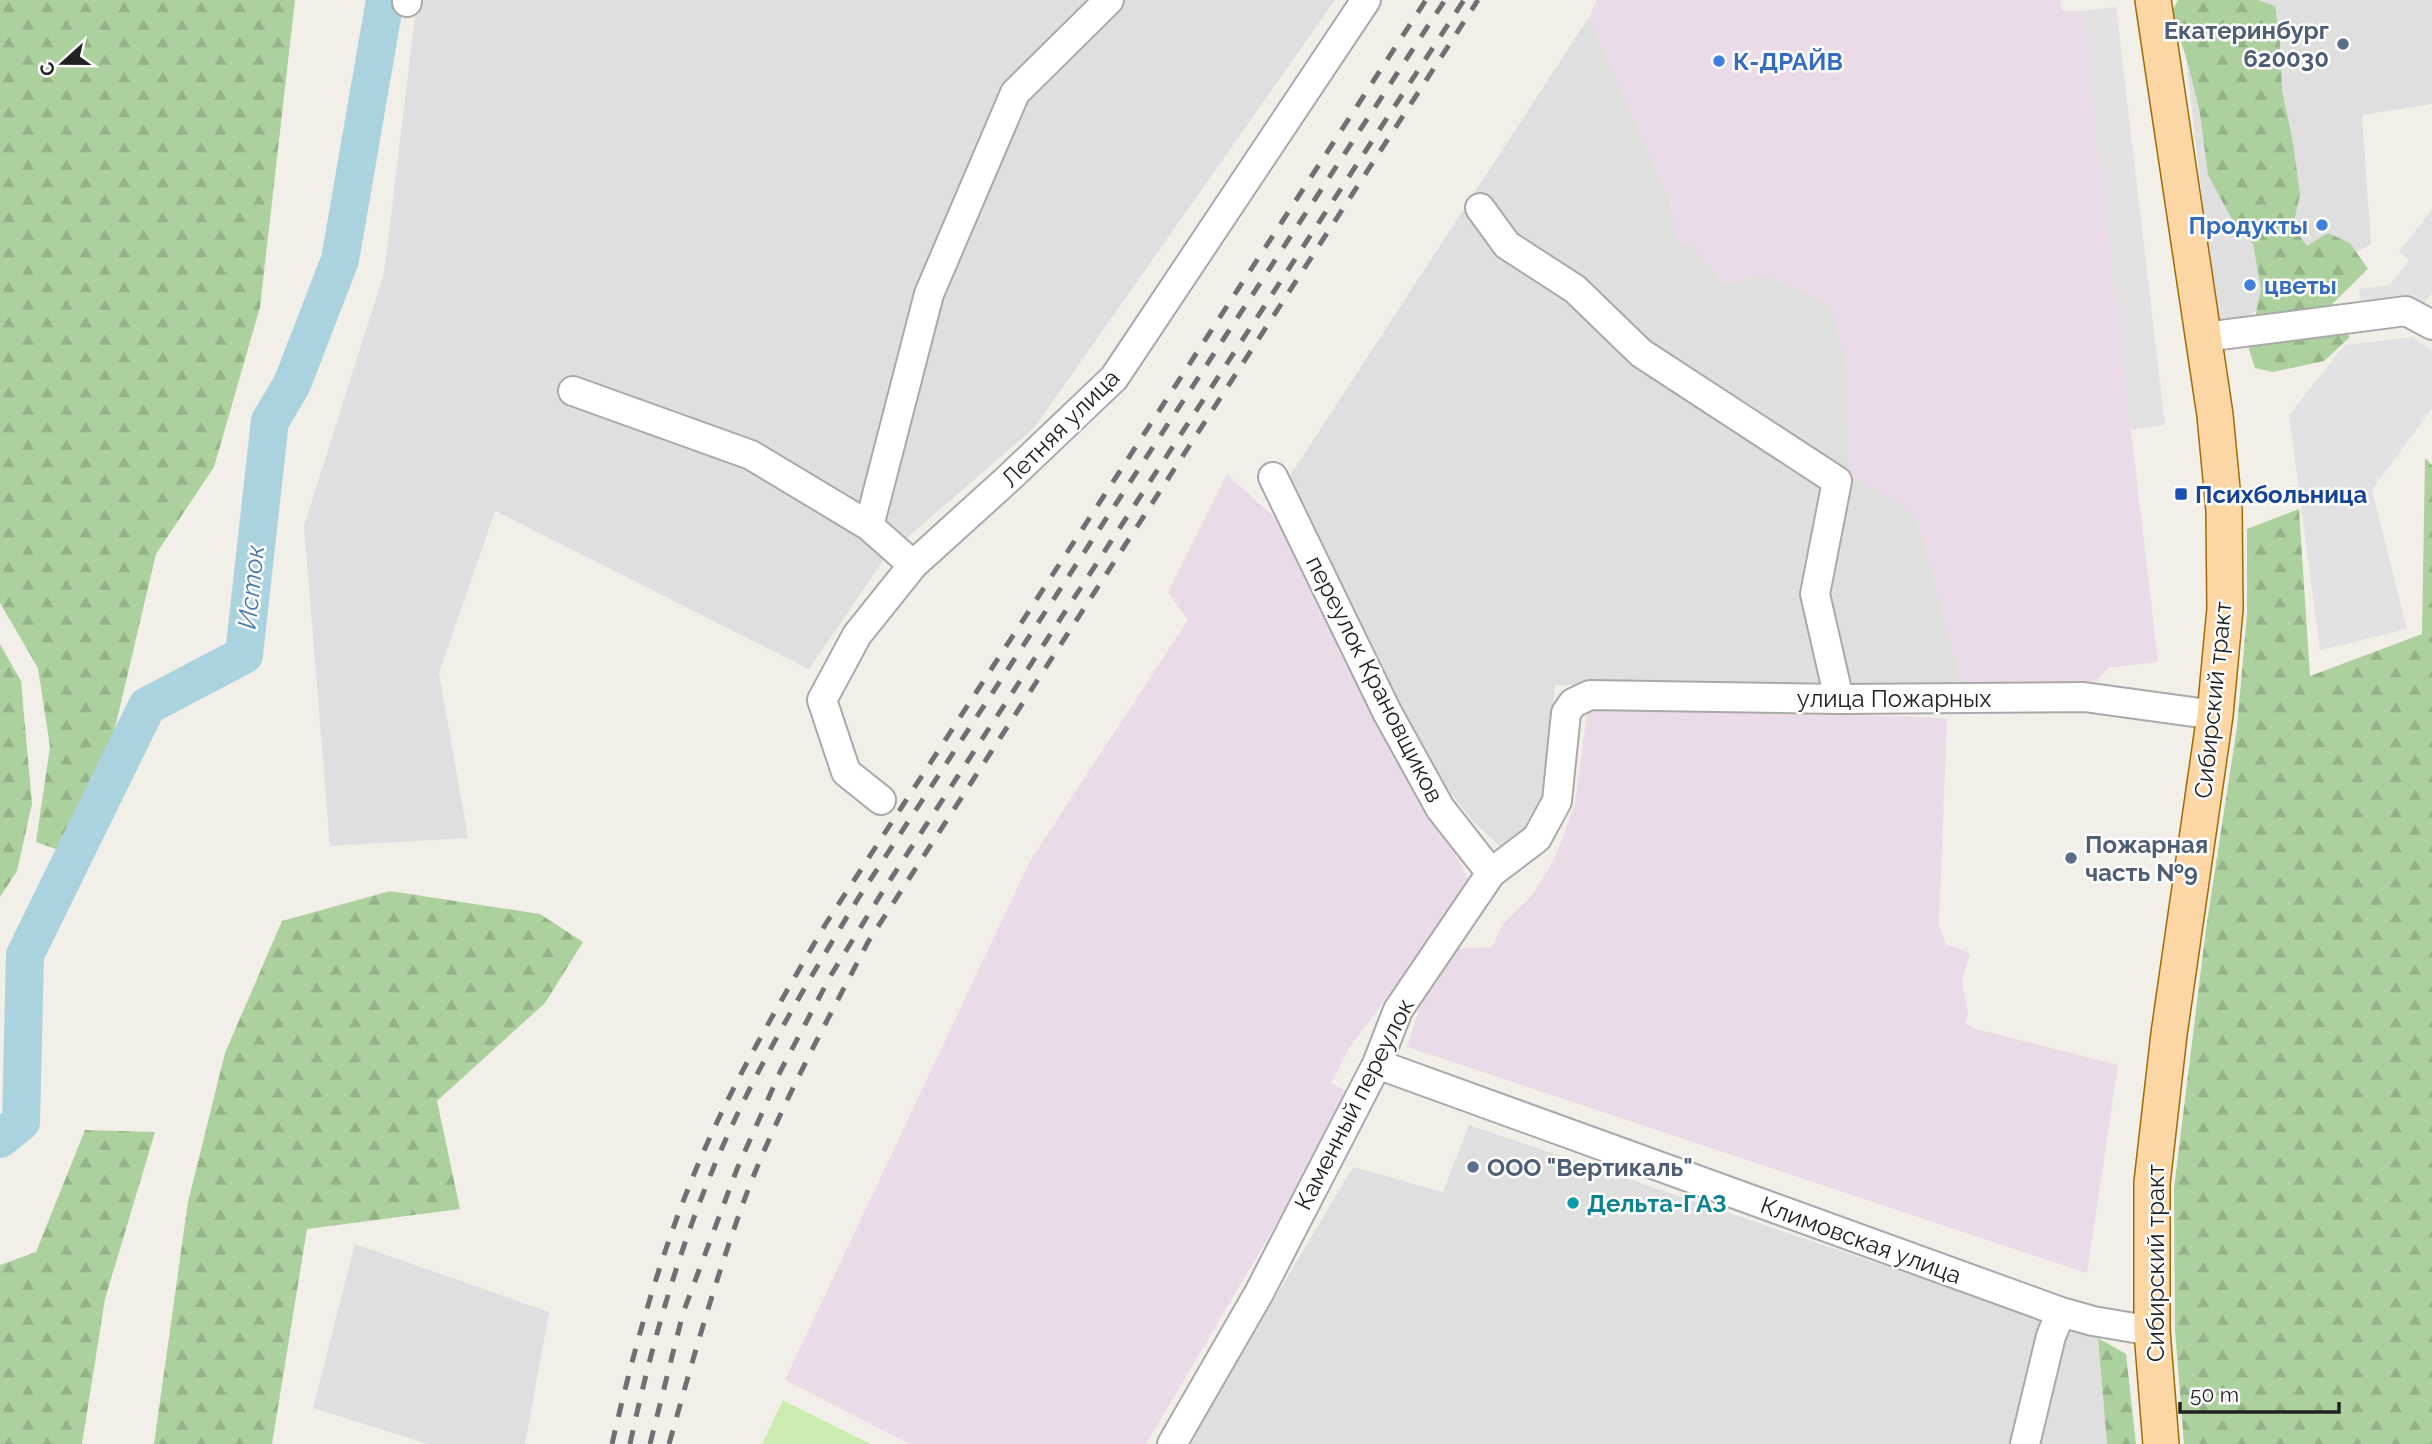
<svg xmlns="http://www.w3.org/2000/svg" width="2432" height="1444" viewBox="0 0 2432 1444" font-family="Raleway,sans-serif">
	<defs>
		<pattern id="forest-firs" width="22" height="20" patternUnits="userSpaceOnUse" patternTransform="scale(1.75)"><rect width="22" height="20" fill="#add19e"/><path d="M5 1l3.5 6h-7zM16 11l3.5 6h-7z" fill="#95b388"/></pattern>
	</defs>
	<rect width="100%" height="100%" fill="#f2efe9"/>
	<!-- residential -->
	<path fill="#e0dfdf" d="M417 0H1335L1034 428 887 555 809 669 495 511 439 673 468 838 330 846 304 526 384 273Z
		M2179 0H2432V104L2362 115 2371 244 2218 333Z
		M1589 17 1671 203 1677 245H1691L1724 284 1765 275 1831 304 1848 375 1849 474 1914 513 1920 528 1962 684 1850 693 1555 685 1544 795 1529 832 1500 847 1470 818 1439 778 1286 482Z
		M1469 1125 2098 1338 2107 1444H1188L1353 1167 1443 1192Z
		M355 1244 549 1312 525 1444H428L313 1408Z"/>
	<!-- industrial -->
	<path fill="#ebdbe8" d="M1597 0H2060L2062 11H2082L2158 662 2108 668 2093 686 1962 684 1920 528 1914 514 1849 474 1848 375 1831 304 1765 275 1724 284 1691 245H1677L1671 203 1589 17Z
		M1227 474 1287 529 1470 883 1348 1050 1331 1083 1353 1094 1146 1444H910L785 1380 1030 861 1188 620 1168 592Z
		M1588 705 1947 718 1939 924 1946 945 1959 948 1970 954 1962 980 1968 1015 1965 1023 1976 1029 2118 1065 2087 1273 1407 1047 1431 973 1452 949 1492 947 1503 924 1531 897 1549 869 1561 843 1575 803Z"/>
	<!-- grass -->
	<path fill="#cdebb0" d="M783 1400 871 1444H762Z"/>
	<!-- forest -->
	<path fill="url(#forest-firs)" d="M0 0H295L260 307 214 467 156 554 84 859 36 842 50 747 38 668 0 603Z
		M2178 0H2258L2275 6 2280 43 2282 90 2293 143 2300 194 2293 227 2307 246 2328 233 2350 243 2368 269 2325 311 2350 337 2324 361 2273 372 2255 368 2249 349 2261 288 2253 244 2234 223 2208 175 2200 114 2188 63 2171 13Z
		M2425 458 2432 465V1444H2184L2175 1331 2174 1188 2206 929 2237 727 2247 614V529L2299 509 2310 676 2422 634Z
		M0 644 21 681 32 804 17 871 0 897Z
		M390 891 540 914 583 942 545 1003 437 1101 460 1209 307 1229 272 1444H154L188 1202 225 1053 282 921Z
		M85 1130 155 1132 105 1299 82 1444H0V1265L36 1252Z
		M2098 1338 2126 1354 2136 1444H2107Z"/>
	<!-- parking -->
	<path fill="#e2e2e2" d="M2116 7 2165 425 2131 430 2082 11Z
		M2432 209V293L2415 315 2363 316 2359 289 2390 285 2409 260 2399 252Z
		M2413 337 2432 351V408L2372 490 2407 629 2320 650 2289 415 2345 345Z"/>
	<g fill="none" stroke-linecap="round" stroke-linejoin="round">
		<!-- river -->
		<path stroke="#aad3df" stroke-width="38" d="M0 1139 21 1122 25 955 147 706 244 655 270 421 292 384 340 260 385 0"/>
		<!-- minor casing -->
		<g stroke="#a9a9a9" stroke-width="32">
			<path id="minor" d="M407 2V0
				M1480 208 1507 245 1575 289 1641 353 1837 481 1815 594 1839 699
				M2205 337 2406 311 2432 325
				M573 391 751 455 869 526
				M1273 477 1387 712 1440 808 1491 873
				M913 565 869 526 929 294 1015 93 1109 0
				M881 800 846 772 822 700 857 635 913 565 1010 477 1114 378 1366 0
				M1377 1064 2061 1312 2093 1321 2152 1331
				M1172 1444 1259 1293 1377 1064 1398 1010 1491 873 1537 838 1557 801 1566 713 1573 703 1590 695 1839 699 2084 697 2215 715
				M2025 1444 2051 1336 2061 1312"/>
		</g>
		<!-- major casing -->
		<g stroke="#a06b00" stroke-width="38">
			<path id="major" d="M2153 0 2215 415 2224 510 2225 609 2215 715 2169 1034 2152 1183V1331L2161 1444"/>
		</g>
		<!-- minor -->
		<use href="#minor" stroke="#fff" stroke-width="28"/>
		<!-- major -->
		<use href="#major" stroke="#fcd6a4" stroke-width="35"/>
		<!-- rail -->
		<path stroke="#707070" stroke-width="5" stroke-dasharray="14 14" stroke-linecap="butt" d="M612 1444C636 1339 666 1233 711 1135 744 1063 785 994 825 925L1426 0
			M630 1444C653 1337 684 1230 730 1130 767 1049 813 973 859 897L1445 0
			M650 1444 683 1313 737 1169 781 1070 831 975 883 891 1464 0
			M669 1444C693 1359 717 1273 748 1190 781 1105 826 1023 868 942L1478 0"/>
	</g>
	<!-- markers -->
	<g fill="#5c6f8a" stroke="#fff" stroke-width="2.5">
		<circle cx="2343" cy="44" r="7"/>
		<circle cx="2071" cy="858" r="7"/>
		<circle cx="1473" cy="1167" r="7"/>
	</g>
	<g fill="#3f7fe0" stroke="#fff" stroke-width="2.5">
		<circle cx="1719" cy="61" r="7"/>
		<circle cx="2322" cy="225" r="7"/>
		<circle cx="2250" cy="285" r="7"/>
	</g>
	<rect fill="#1a4fb4" stroke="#fff" stroke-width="2.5" x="2174" y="487" width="14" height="14" rx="3.5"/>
	<circle fill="#0f9aa8" stroke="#fff" stroke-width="2.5" cx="1573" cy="1203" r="7"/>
	<g text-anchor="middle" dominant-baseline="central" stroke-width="5" stroke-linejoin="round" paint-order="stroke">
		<!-- service labels -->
		<g font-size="24" font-weight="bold" fill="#4e5e75" stroke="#fff" text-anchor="start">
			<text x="2329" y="30" text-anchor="end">Екатеринбург<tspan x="2329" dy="28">620030</tspan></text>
			<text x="2085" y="844">Пожарная<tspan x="2085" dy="28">часть №9</tspan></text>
			<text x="1487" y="1167">ООО "Вертикаль"</text>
		</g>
		<!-- shop labels -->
		<g font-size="24" font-weight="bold" fill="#366cbe" stroke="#fff" text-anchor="start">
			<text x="1733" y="61">К-ДРАЙВ</text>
			<text x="2308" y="225" text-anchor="end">Продукты</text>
			<text x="2264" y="285">цветы</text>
		</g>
		<!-- street labels -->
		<g font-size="24" fill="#222" stroke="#fff">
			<text transform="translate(1060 428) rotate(-45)">Летняя улица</text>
			<text transform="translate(1375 679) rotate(63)">переулок Крановщиков</text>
			<text x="1894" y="698">улица Пожарных</text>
			<text transform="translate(2213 700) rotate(-84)">Сибирский тракт</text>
			<text transform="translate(1354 1104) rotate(-63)">Каменный переулок</text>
			<text transform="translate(1861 1240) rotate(20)">Климовская улица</text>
			<text transform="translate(2155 1263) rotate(-90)">Сибирский тракт</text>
		</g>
		<!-- transit labels -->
		<g font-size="24" font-weight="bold" fill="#164399" stroke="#fff" text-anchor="start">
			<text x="2195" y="494">Психбольница</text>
		</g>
		<!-- culture labels -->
		<g font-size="24" font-weight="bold" fill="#0d838f" stroke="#fff" text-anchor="start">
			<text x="1587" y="1203">Дельта-ГАЗ</text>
		</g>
		<!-- water labels -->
		<g font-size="26" font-style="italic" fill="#4a7aab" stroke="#fff">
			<text transform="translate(251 587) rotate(-84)">Исток</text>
		</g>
	</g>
	<!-- north arrow -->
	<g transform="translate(63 63) rotate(249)" stroke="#ffffff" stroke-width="5" paint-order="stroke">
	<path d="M0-5L12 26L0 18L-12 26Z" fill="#222222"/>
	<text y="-10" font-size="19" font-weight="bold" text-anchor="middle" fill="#222222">С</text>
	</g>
	<!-- scale -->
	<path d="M2180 1402v10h159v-10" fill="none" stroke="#222222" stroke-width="3.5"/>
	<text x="2190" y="1402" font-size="21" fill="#222222" stroke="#ffffff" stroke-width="5" paint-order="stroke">50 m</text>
</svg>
